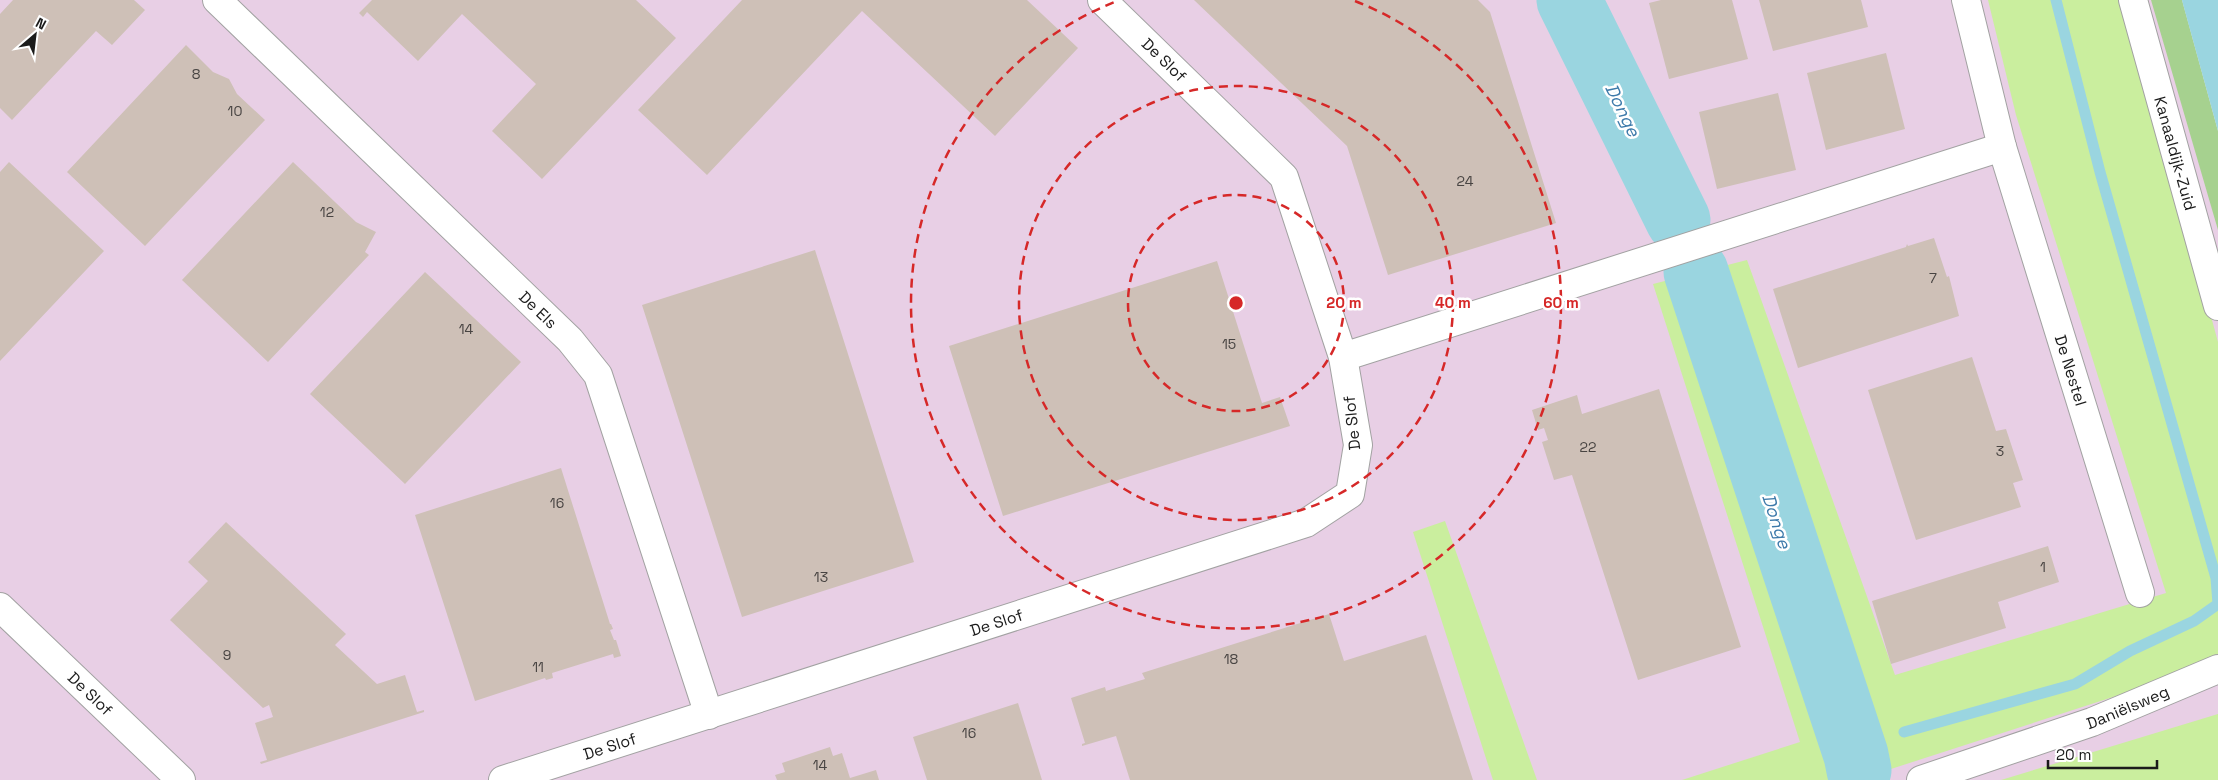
<svg xmlns="http://www.w3.org/2000/svg" width="2218" height="780" viewBox="0 0 2218 780" font-family="'Space Grotesk',sans-serif">
	<rect width="100%" height="100%" fill="#eee8de"/>
	<!-- industrial -->
	<path fill="#e8cfe5" d="M0 0H2169L2218 172V722L2018 780H0Z"/>
	<!-- grass -->
	<path fill="#caee9e" d="M1988 0H2125L2218 342V663L1857 780H1682L1800 742 1653 284 1747 260 1895 675 2166 593 2016 115Z
		M1445 521 1537 780H1493L1413 532Z
		M2218 714V780H2001Z"/>
	<!-- forest -->
	<path fill="#a6d18f" d="M2151 0H2182L2218 131V230Z"/>
	<!-- water -->
	<path fill="#9ad5e0" d="M2182 0H2218V131L2183 4Z"/>
	<g fill="none" stroke-linecap="round" stroke-linejoin="round">
		<!-- stream -->
		<path stroke="#9ad5e0" stroke-width="11" d="M1904 732 2075 684 2130 651 2194 621 2218 604 2216 578 2100 172 2056 0"/>
		<!-- river -->
		<path stroke="#9ad5e0" stroke-width="65" d="M1569 0 1678 220
			M1696 272 1856 755 1859 770"/>
	</g>
	<!-- building -->
	<path fill="#cec0b7" d="M13 0H134L145 10 112 45 96 31 12 120 0 108V14Z
		M372 0H636L676 38 542 179 492 131 536 84 462 14 418 61 367 12 363 17 359 13Z
		M742 0H1027L1078 48 995 136 862 11 707 175 638 110Z
		M1194 0H1478L1490 12 1556 223 1388 275 1347 146Z
		M1661 0H1732L1748 59 1669 79 1649 3Z
		M1759 0H1861L1868 27 1773 51Z
		M186 45 213 72 229 79 237 94 265 120 145 246 67 172Z
		M1886 53 1905 129 1826 150 1807 73Z
		M1778 93 1796 170 1717 189 1699 112Z
		M9 162 104 251 0 361V172Z
		M293 162 356 222 376 232 365 252 369 255 268 362 182 280Z
		M1934 238 1947 277 1949 276 1959 316 1798 368 1773 289 1906 247 1907 244 1908 246Z
		M815 250 914 562 742 617 642 305Z
		M1217 261 1262 403 1280 397 1290 426 1003 516 949 346Z
		M425 272 521 362 405 484 310 394Z
		M1972 357 1996 431 2006 429 2023 480 2013 483 2021 507 1916 540 1868 390Z
		M1659 389 1741 647 1638 680 1572 475 1554 480 1542 442 1548 440 1544 428 1538 430 1532 410 1577 395 1582 414Z
		M561 468 610 624H611L613 629 610 630 614 640H616L621 656 614 658 613 654 552 673 553 678 546 680 545 678 475 701 415 515Z
		M226 522 346 634 335 645 377 684 405 675 417 712 424 710V712L261 764 260 762 267 760 255 723 273 717 269 705 263 708 170 620 208 581 188 562Z
		M2048 546 2059 582 1998 602 2006 628 1891 664 1872 601Z
		M1329 614 1344 661 1426 635 1473 780H1130L1116 736 1082 746V744L1085 743 1071 698 1105 687 1106 691 1145 679 1142 673Z
		M1018 703 1042 780H927L913 737Z
		M830 747 833 756 842 753 850 778 876 770 879 780H777L775 775 785 772 782 763Z"/>
	<g fill="none" stroke-linecap="round" stroke-linejoin="round">
		<!-- street casing -->
		<g stroke="#a2a2a2" stroke-width="30">
			<g id="street">
				<path id="s1" d="M217 0 570 340 598 375 709 715"/>
				<path id="s2" d="M1966 0 2002 147 2140 593"/>
				<path id="s3" d="M2133 0 2218 306"/>
				<path d="M1343 357 2002 147"/>
				<path id="s4" d="M0 607 181 780"/>
				<path id="s5" d="M503 780 1306 523 1350 494 1358 445 1343 357 1284 177 1102 0"/>
				<path id="s6" d="M1921 780 2092 722 2218 669"/>
			</g>
		</g>
		<!-- street -->
		<use href="#street" stroke="#fff" stroke-width="28"/>
	</g>
	<!-- distance rings -->
	<g fill="none" stroke="#d62828" stroke-width="2.5" stroke-dasharray="9 6">
		<circle cx="1236" cy="303" r="108"/>
		<circle cx="1236" cy="303" r="217"/>
		<path d="M1355 1A325 325 0 1 1 1117 1"/>
	</g>
	<g text-anchor="middle" dominant-baseline="central" stroke-width="5" stroke-linejoin="round" paint-order="stroke">
		<!-- number labels -->
		<g font-size="14" fill="#484442">
			<text x="196" y="74">8</text>
			<text x="235" y="111">10</text>
			<text x="1465" y="181">24</text>
			<text x="327" y="212">12</text>
			<text x="1933" y="278">7</text>
			<text x="466" y="329">14</text>
			<text x="1229" y="344">15</text>
			<text x="1588" y="447">22</text>
			<text x="2000" y="451">3</text>
			<text x="557" y="503">16</text>
			<text x="2043" y="567">1</text>
			<text x="821" y="577">13</text>
			<text x="227" y="655">9</text>
			<text x="1231" y="659">18</text>
			<text x="538" y="667">11</text>
			<text x="969" y="733">16</text>
			<text x="820" y="765">14</text>
		</g>
		<!-- street labels -->
		<g font-size="16" fill="#1b1b1b" stroke="#fff">
			<text transform="translate(1164 60) rotate(44)">De Slof</text>
			<text stroke="none"><textPath href="#s3" startOffset="159">Kanaaldijk-Zuid</textPath></text>
			<text stroke="none"><textPath href="#s1" startOffset="446">De Els</textPath></text>
			<text stroke="none"><textPath href="#s2" startOffset="385">De Nestel</textPath></text>
			<text transform="translate(1352 423) rotate(-96)">De Slof</text>
			<text stroke="none"><textPath href="#s5" startOffset="518">De Slof</textPath></text>
			<text stroke="none"><textPath href="#s4" startOffset="125">De Slof</textPath></text>
			<text stroke="none"><textPath href="#s6" startOffset="219">Daniëlsweg</textPath></text>
			<text stroke="none"><textPath href="#s5" startOffset="112">De Slof</textPath></text>
		</g>
		<!-- water labels -->
		<g font-size="18" font-style="italic" fill="#3d7aaa" stroke="#fff">
			<text transform="translate(1623 110) rotate(64)">Donge</text>
			<text transform="translate(1777 521) rotate(72)">Donge</text>
		</g>
	</g>
	<circle cx="1236" cy="303" r="8" fill="#d62828" stroke="#fff" stroke-width="2.5"/>
	<g font-size="15" text-anchor="middle" font-weight="bold" fill="#d62828" stroke="#fff" stroke-width="5" stroke-linejoin="round" paint-order="stroke">
		<text x="1344" y="308">20 m</text>
		<text x="1453" y="308">40 m</text>
		<text x="1561" y="308">60 m</text>
	</g>
	<!-- north arrow -->
	<g transform="translate(35 35) rotate(28)" stroke="#ffffff" stroke-width="4" paint-order="stroke">
	<path d="M0-4L9 19L0 12L-9 19Z" fill="#1b1b1b"/>
	<text y="-8" font-size="14" font-weight="bold" text-anchor="middle" fill="#1b1b1b">N</text>
	</g>
	<!-- scale -->
	<path d="M2048 760v8h109v-8" fill="none" stroke="#1b1b1b" stroke-width="2.5"/>
	<text x="2056" y="760" font-size="15" fill="#1b1b1b" stroke="#ffffff" stroke-width="4" paint-order="stroke">20 m</text>
</svg>
